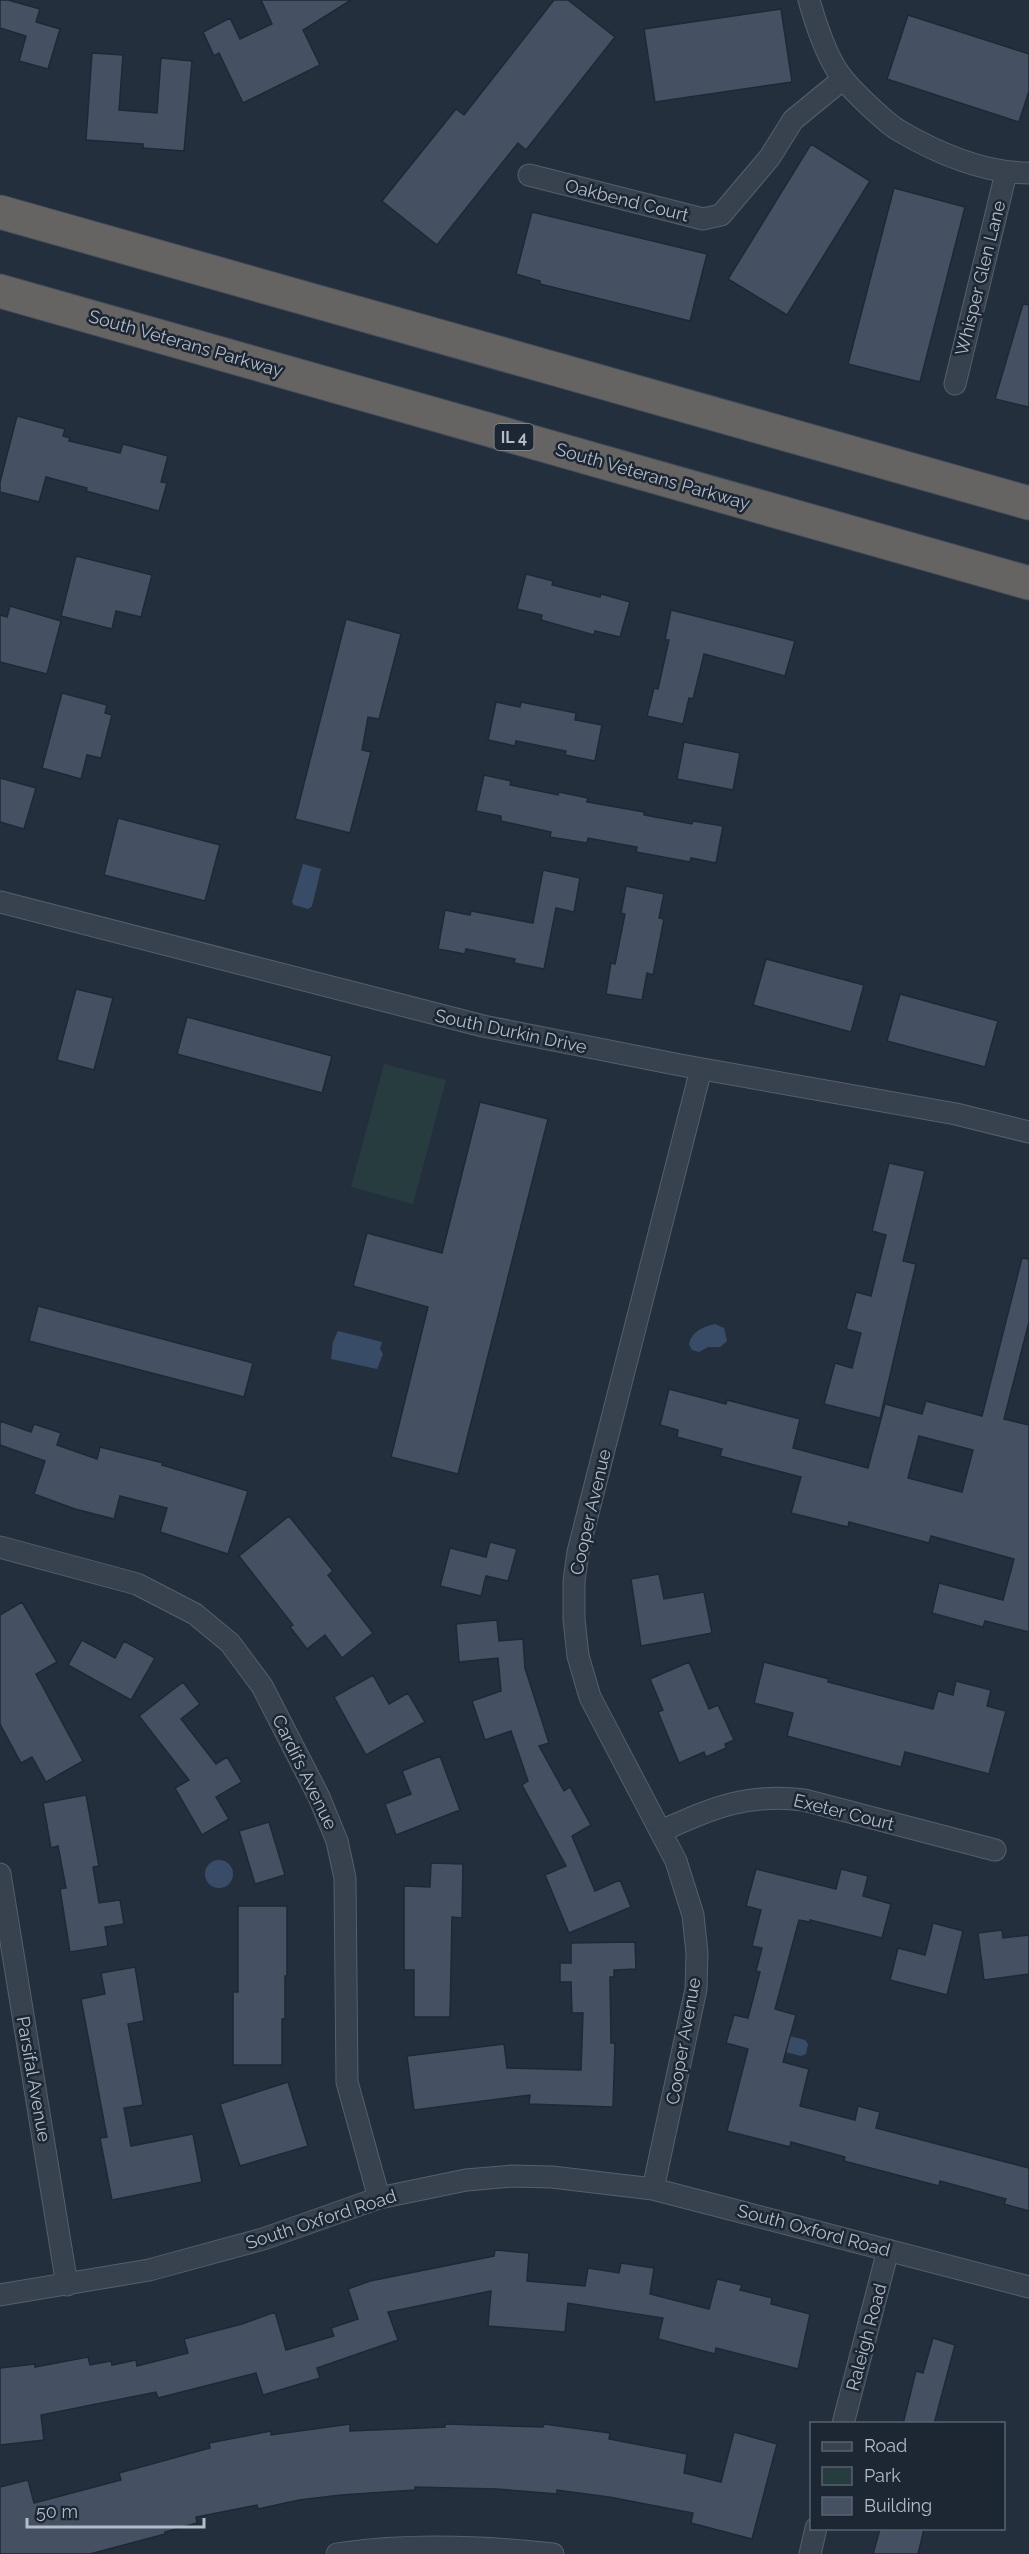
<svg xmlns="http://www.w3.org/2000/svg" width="1029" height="2554" viewBox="0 0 1029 2554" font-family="Raleway,sans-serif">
	<rect width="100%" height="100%" fill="#242f3e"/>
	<!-- green -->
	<path fill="#263c3f" d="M384 1064 446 1080 413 1204 351 1187Z"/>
	<!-- water -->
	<path fill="#394c67" d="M303 864 321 869 312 906 308 909 294 905 292 902Z
		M715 1324 724 1328 727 1341 720 1347H708L699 1352 692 1350 689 1344C692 1331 703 1327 715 1324Z
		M338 1331 382 1342 380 1349 383 1354 377 1369 331 1359 333 1342Z
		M205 1874a14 14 0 1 1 28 0a14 14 0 1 1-28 0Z
		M773 2032 805 2040 808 2044 806 2054 801 2056 769 2048Z"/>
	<!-- building -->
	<path fill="#455162" stroke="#1f2835" stroke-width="1.5" fill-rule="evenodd" d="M0 0H8L40 9 36 22 60 29 48 69 19 61 26 36 0 28Z
		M261 0H351L303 30 320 65 243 103 219 53 214 56 203 32 230 18 240 39 272 24Z
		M554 0H568L615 37 526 150 518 143 437 245 382 201 456 109 464 115Z
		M781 9 792 82 655 102 644 29Z
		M908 15 1029 54V91L1019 122 887 79Z
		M92 53 123 55 119 110 157 113 161 58 192 61 184 151 143 148V144L86 140Z
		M811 144 870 181 787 315 728 279Z
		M894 188 965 207 920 382 848 364Z
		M532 212 707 254 690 321 540 284V281L516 274Z
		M1023 304 1029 305V407L995 399Z
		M17 416 65 429 63 436 70 438 69 441 120 453 123 444 168 456 161 482 167 483 159 511 86 491 87 488 46 477 39 502 0 492V482Z
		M76 556 152 575 141 617 116 611 112 629 61 616Z
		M526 574 553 581 552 585 600 597 601 594 630 602 620 637 595 631 594 635 541 620 542 615 517 609Z
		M10 606 61 621 47 674 0 662V615L7 617Z
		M671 610 795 641 785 676 704 654 693 699 689 698 683 724 647 716 654 688 658 689 669 640H665Z
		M346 619 401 634 379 719 368 717 362 750 371 752 350 833 295 819Z
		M62 693 107 705 105 713 112 715 101 758 87 755 81 779 42 768Z
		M496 702 520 707 521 702 576 713 575 720 602 725 595 761 565 755 566 751 516 741 515 746 488 740Z
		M684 742 740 753 733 790 677 779Z
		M484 775 511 781 510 785 558 795 559 792 588 798 587 802 644 812V815L692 824 693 821 723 826 716 863 691 858 690 862 636 852 637 847 588 838 587 843 550 837 551 832 501 821V816L476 811Z
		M0 778 36 788 24 829 0 822Z
		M118 818 220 845 205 901 104 875Z
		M543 870 580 878 574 912 556 908 544 969 514 963 515 959 466 949 465 954 438 949 445 910 470 915 471 911 533 923Z
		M626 886 664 894 659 918 664 919 653 975 647 973 642 1000 606 994 611 963 615 964 625 914 621 913Z
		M766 959 864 985 851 1032 753 1005Z
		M76 989 113 998 94 1070 57 1060Z
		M900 994 998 1021 985 1067 887 1041Z
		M187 1017 332 1056 322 1093 177 1054Z
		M480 1102 548 1119 458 1474 391 1457 428 1307 353 1286 367 1233 442 1253Z
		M889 1163 925 1171 903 1261 916 1264 880 1418 824 1404 835 1363 852 1368 861 1333 846 1329 856 1292 871 1296 886 1235 872 1231Z
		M1022 1258 1029 1259V1322L1004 1419 1029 1425V1632L985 1621 983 1627 932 1613 939 1583 1003 1600 1014 1559 931 1536 929 1543 849 1522 848 1527 791 1513 801 1477 720 1456 722 1449 677 1437 678 1430 660 1425 669 1389 726 1404 727 1400 800 1419 793 1448 868 1468 885 1404 922 1414 926 1401 982 1416ZM919 1436 973 1450 962 1492 908 1478Z
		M38 1306 253 1363 244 1397 29 1341Z
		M0 1421 31 1432 34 1424 61 1433 57 1445 97 1459 100 1447 163 1463 162 1465 248 1491 228 1554 160 1532 167 1508 120 1496 114 1519 75 1509 34 1494 45 1461 0 1445Z
		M289 1516 333 1571 328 1575 373 1633 342 1658 325 1635 307 1649 290 1627 293 1625 239 1556Z
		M490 1542 517 1549 508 1581 486 1576 481 1596 440 1586 450 1548 486 1557Z
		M659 1574 664 1599 704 1592 712 1633 641 1646 631 1579Z
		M22 1602 57 1662 36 1674 83 1761 46 1782 32 1757 21 1763 0 1724V1615Z
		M497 1620 499 1641 523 1639 525 1668 549 1743 539 1746 564 1791 570 1787 591 1825 572 1836 595 1891 620 1880 631 1907 569 1933 545 1875 566 1866 522 1785 528 1781 511 1731 485 1740 472 1701 501 1691 498 1658 459 1662 456 1624Z
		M82 1640 115 1658 124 1641 155 1658 131 1700 68 1665Z
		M689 1662 709 1709 718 1705 734 1740 725 1744 726 1748 706 1757 704 1752 679 1763 658 1712 663 1710 650 1679Z
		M764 1662 829 1679 828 1682 933 1709 938 1691 953 1695 956 1681 991 1690 987 1706 1006 1711 989 1774 905 1752 901 1767 787 1736 793 1713 754 1703Z
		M373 1675 389 1704 408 1693 425 1722 366 1755 334 1697Z
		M183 1682 200 1704 181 1719 216 1764 227 1757 242 1782 216 1797 229 1819 202 1835 175 1788 189 1780 139 1716Z
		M440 1756 460 1810 396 1835 385 1804 411 1794 402 1771Z
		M86 1795 99 1866 93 1867 99 1903 120 1900 124 1924 105 1927 108 1946 70 1952 60 1889 66 1888 58 1846 51 1848 43 1803Z
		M269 1822 285 1875 255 1884 239 1831Z
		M431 1863 463 1864 462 1918 452 1917 450 2017H414V1970H404V1886L430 1887Z
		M756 1869 836 1889 841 1869 868 1876 863 1896 891 1904 882 1938 810 1920V1922L799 1920 775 2009 796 2015 783 2062 809 2069 800 2106 855 2120 858 2106 880 2112 876 2128 1029 2168V2211L1004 2204 1006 2199 940 2181 939 2186 844 2161 845 2157 791 2142 790 2147 727 2131 748 2049 726 2043 734 2015 748 2018 760 1972 756 1971 762 1948 752 1946 761 1910 746 1906Z
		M238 1906H287V1976H285V2019H282V2065H233V1992H238Z
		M933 1923 963 1931 947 1995 890 1980 898 1948 925 1955Z
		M1002 1930 1003 1938 1029 1935V1974L984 1980 978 1933Z
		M635 1942 636 1969 614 1970V1977H610L611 2043H615L613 2107 529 2104 530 2095 414 2110 407 2056 504 2044 507 2068 581 2070 583 2013H572L571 1982H560V1963H571V1943Z
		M135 1967 144 2021 128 2024 143 2105 124 2108 131 2146 193 2134 202 2182 112 2200 100 2138 107 2137 81 1999 105 1994 101 1973Z
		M288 2082 308 2146 240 2166 220 2104Z
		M495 2250 529 2253 527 2281 585 2286 588 2268 619 2273 621 2263 654 2268 650 2294 709 2309 717 2279 742 2285 740 2290 772 2298 771 2304 810 2314 798 2369 716 2348 715 2354 658 2339 663 2318 568 2303 565 2332 488 2326 491 2291 388 2312 398 2340 317 2368 320 2378 263 2395 256 2373 158 2398 156 2392 41 2415 44 2440 0 2445V2368L35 2364V2367L88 2357 90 2365 111 2361 112 2365 136 2360 137 2366 188 2353 184 2339 242 2324 275 2312 286 2350 334 2336 331 2328 358 2319 348 2289 370 2281 494 2256Z
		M933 2338 955 2345 934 2424H903L916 2371 923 2373Z
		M350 2424V2431L445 2427V2424L543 2427 544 2424 610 2433 609 2439 687 2454 684 2473 721 2482 734 2432 777 2444 752 2539 691 2523 693 2513 609 2497 557 2490V2494L497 2489 415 2487V2490L341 2495 299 2500 258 2509 257 2505 196 2517 197 2523 165 2532V2534L90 2554H0V2487L28 2480 34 2503 121 2480 119 2473 210 2448 209 2443 271 2431V2435Z
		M880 2529H924L918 2554H873Z"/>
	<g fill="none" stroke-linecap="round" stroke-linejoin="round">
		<!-- minor casing -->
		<g stroke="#565f6c" stroke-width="23">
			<path id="minor" d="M809 0C816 25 827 60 844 80 855 93 885 122 898 130 937 153 984 173 1029 173
				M529 175 703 219 721 215 770 157 793 120 843 79
				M955 384 1006 173
				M0 902 483 1026 680 1065 956 1114 1029 1132
				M0 1547 137 1584 195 1614 230 1643 262 1686 319 1797 337 1841 345 1878 347 2082 379 2198
				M661 1831C713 1808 745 1793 804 1800L995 1850
				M0 1874 67 2285
				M653 2189 696 1989 697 1953 693 1915 676 1861 590 1697 578 1656 574 1619V1581L578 1552 701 1069
				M0 2295 149 2270 263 2239 379 2198 466 2180 512 2176 552 2177 653 2189 1029 2287
				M843 2424 888 2250
				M337 2554C409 2543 481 2546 553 2554
				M810 2554 816 2528"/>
		</g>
		<!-- trunk casing -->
		<g stroke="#434c59" stroke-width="35">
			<path id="trunk" d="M0 212 1029 503
				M0 291 1029 583"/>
		</g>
		<!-- minor -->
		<use href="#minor" stroke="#38414e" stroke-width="21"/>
		<!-- trunk -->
		<use href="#trunk" stroke="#656462" stroke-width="33"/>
	</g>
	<g text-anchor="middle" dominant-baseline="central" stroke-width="5" stroke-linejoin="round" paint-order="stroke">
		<!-- shield labels -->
		<rect fill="#1d2633" stroke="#878f9c" stroke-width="1.5" x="494.5" y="424" width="39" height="26" rx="4.5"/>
		<g font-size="16" font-weight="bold" fill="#b4bcc9">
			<text x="514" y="437">IL 4</text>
		</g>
		<!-- street labels -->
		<g font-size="18" fill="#b4bcc9" stroke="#1d2633">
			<text transform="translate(627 200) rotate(14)">Oakbend Court</text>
			<text transform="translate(980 278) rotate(-76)">Whisper Glen Lane</text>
			<text transform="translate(186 343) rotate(16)">South Veterans Parkway</text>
			<text transform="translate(653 476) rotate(16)">South Veterans Parkway</text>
			<text transform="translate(511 1031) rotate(12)">South Durkin Drive</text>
			<text transform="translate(590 1512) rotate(-77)">Cooper Avenue</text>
			<text transform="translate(305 1772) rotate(64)">Cardifs Avenue</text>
			<text transform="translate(844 1812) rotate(14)">Exeter Court</text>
			<text transform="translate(683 2041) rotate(-80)">Cooper Avenue</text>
			<text transform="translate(34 2079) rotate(80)">Parsifal Avenue</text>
			<text transform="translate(321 2219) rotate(-18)">South Oxford Road</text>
			<text transform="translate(814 2230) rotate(15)">South Oxford Road</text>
			<text transform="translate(866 2337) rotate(-75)">Raleigh Road</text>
		</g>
	</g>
	<!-- legend -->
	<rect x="810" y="2422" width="195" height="108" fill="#1d2633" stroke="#59626f" stroke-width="1.5"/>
	<rect x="822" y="2442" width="30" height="9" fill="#38414e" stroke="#59626f" stroke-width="1.5"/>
	<text x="864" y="2452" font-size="18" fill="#b4bcc9">Road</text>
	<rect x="822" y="2467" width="30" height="18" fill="#263c3f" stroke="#59626f" stroke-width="1.5"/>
	<text x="864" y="2482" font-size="18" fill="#b4bcc9">Park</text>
	<rect x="822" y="2497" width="30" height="18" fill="#455162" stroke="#59626f" stroke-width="1.5"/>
	<text x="864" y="2512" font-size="18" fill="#b4bcc9">Building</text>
	<!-- scale -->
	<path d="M27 2518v9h177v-9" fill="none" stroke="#b4bcc9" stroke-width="3"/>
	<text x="36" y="2518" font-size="18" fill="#b4bcc9" stroke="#1d2633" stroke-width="4.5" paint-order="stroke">50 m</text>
</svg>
